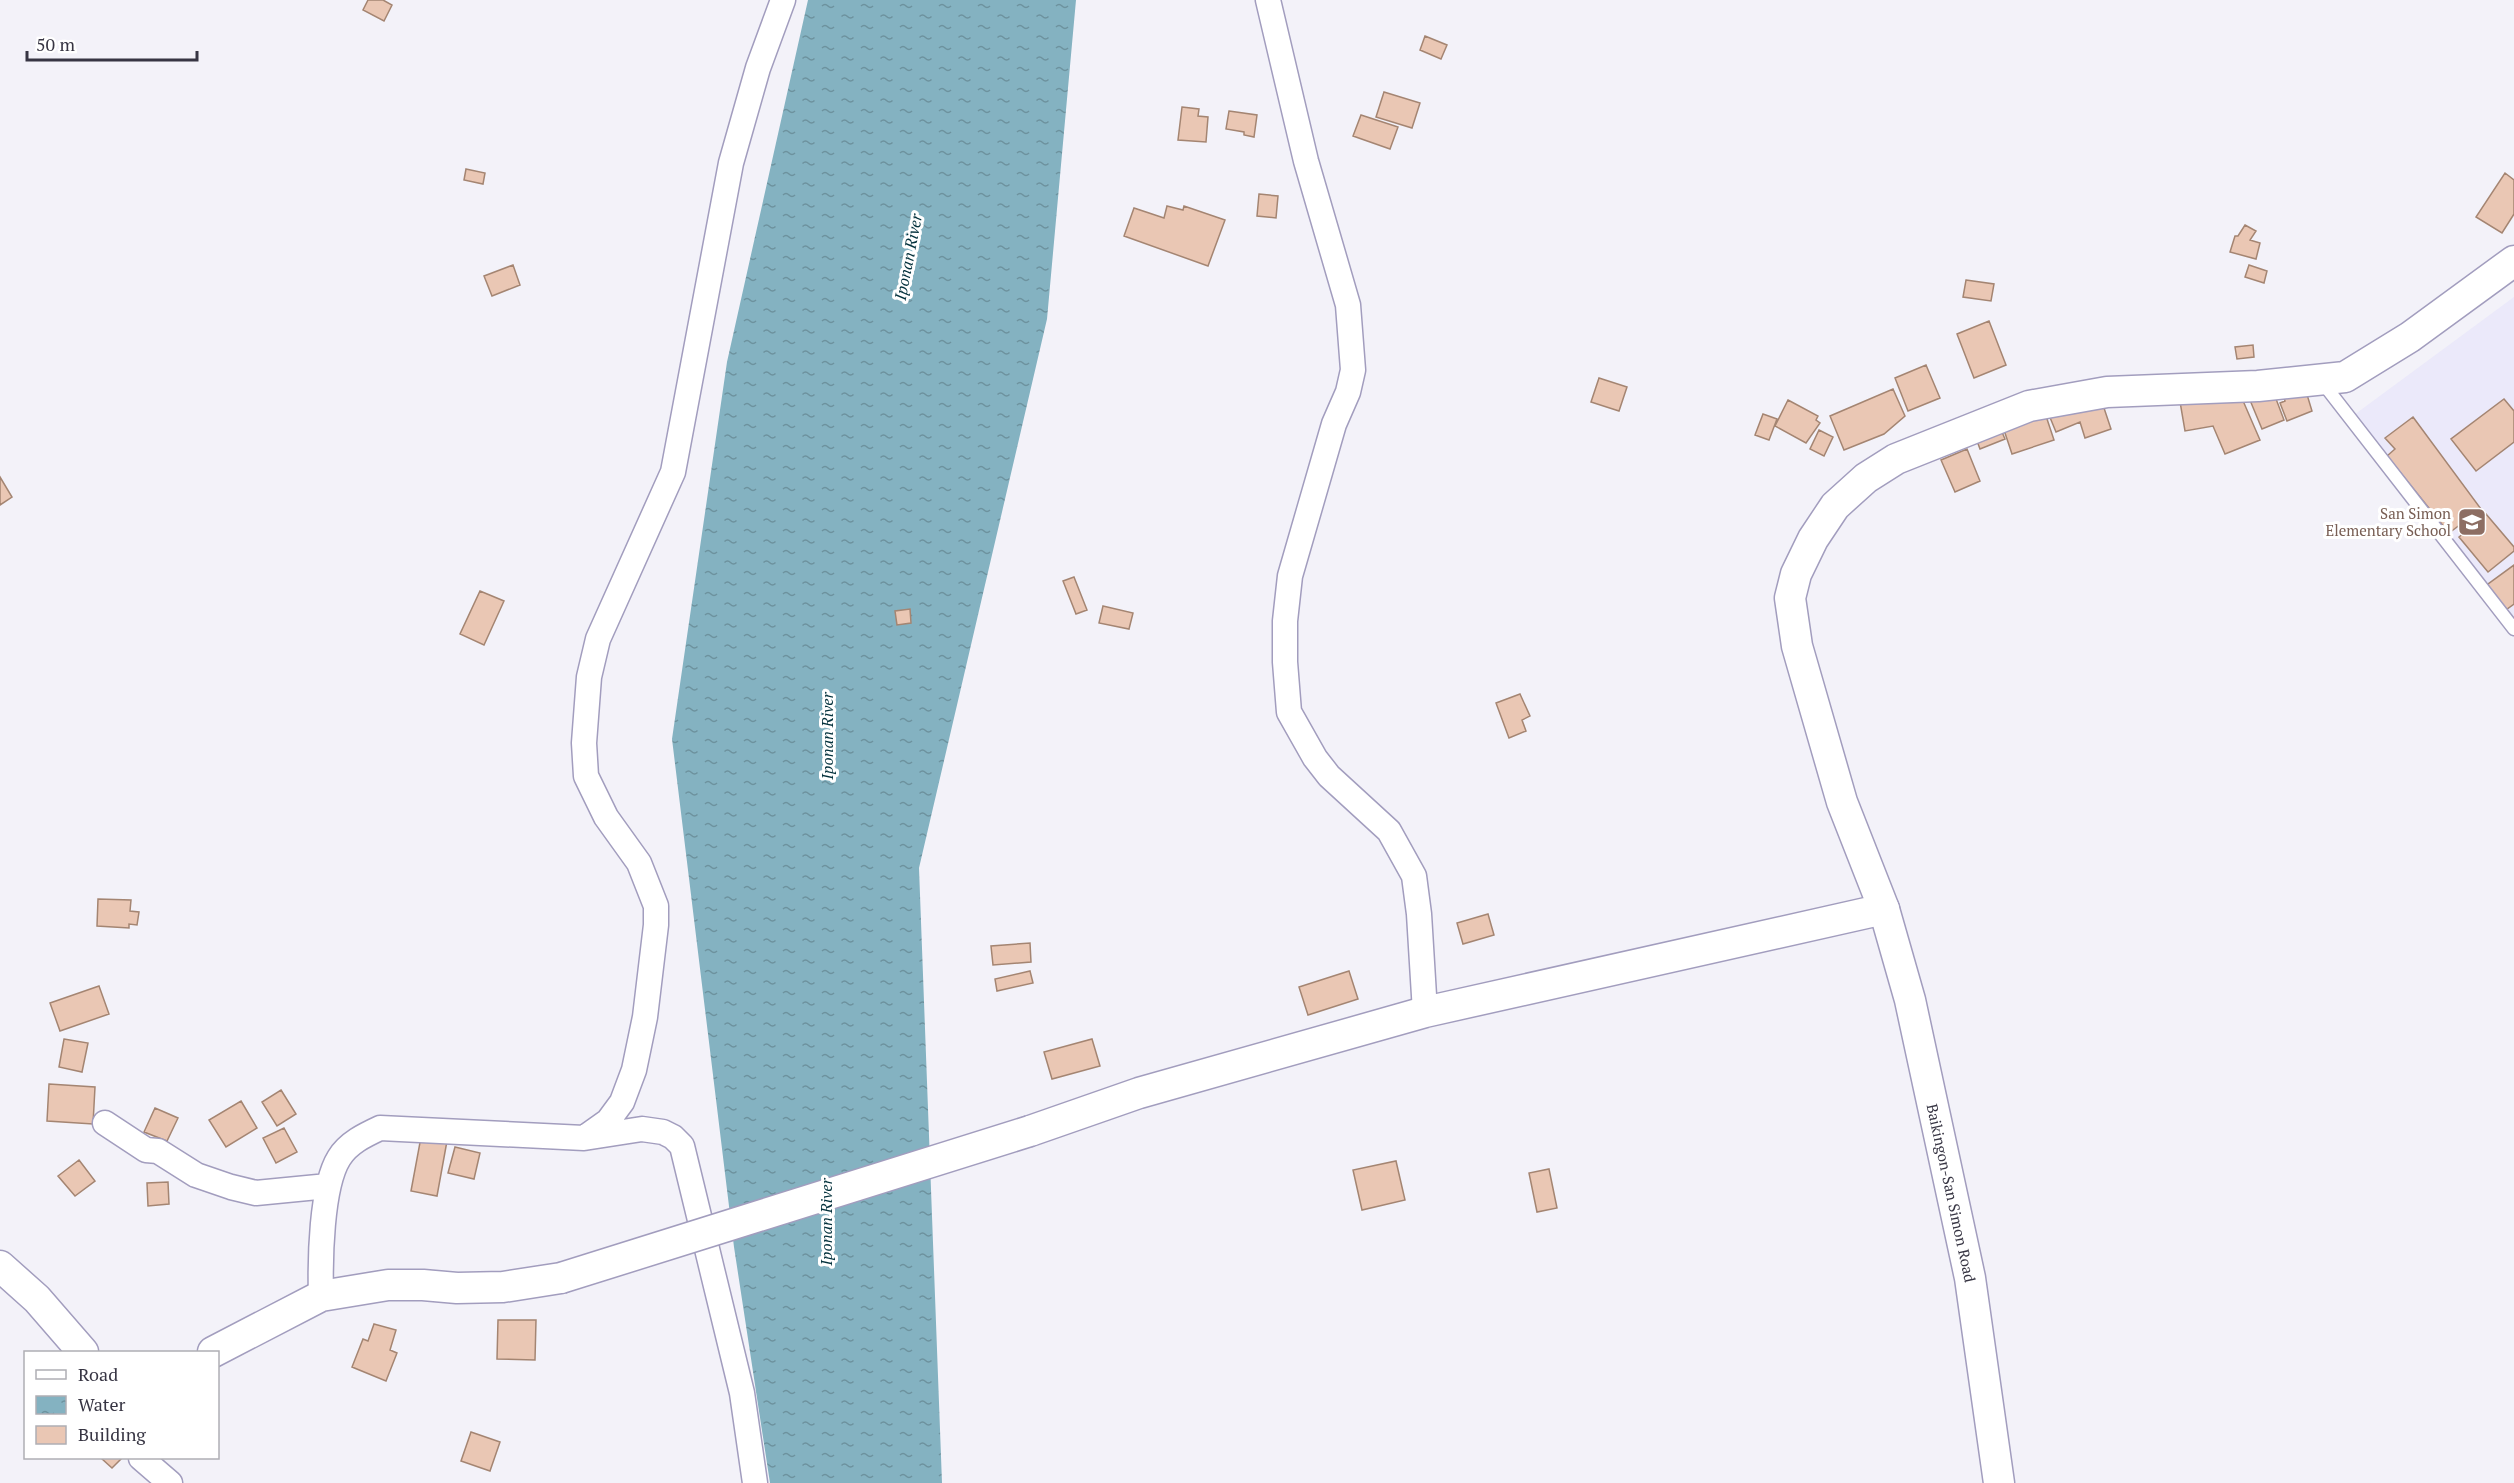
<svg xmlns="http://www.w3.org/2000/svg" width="2514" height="1483" viewBox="0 0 2514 1483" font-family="'PT Serif',serif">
	<defs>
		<pattern id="water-ripples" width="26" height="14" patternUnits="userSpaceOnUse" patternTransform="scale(1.5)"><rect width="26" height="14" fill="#84b2c1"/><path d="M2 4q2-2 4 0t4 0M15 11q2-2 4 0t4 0" fill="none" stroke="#6d929e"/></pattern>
	</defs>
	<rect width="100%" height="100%" fill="#f3f2f9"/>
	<!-- built -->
	<path fill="#ebe9fa" d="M2514 297V628L2354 415Z"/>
	<!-- water -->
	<path fill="url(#water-ripples)" d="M808 0H1076L1047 319 919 868 942 1483H770L734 1247 672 739 727 362Z"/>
	<!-- building -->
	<path fill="#eac7b4" stroke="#a48572" stroke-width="1.5" d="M368 0H383L392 5 384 21 363 10Z
		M1425 36 1447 45 1441 59 1420 50Z
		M1384 92 1420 103 1412 128 1376 117Z
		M1182 107 1199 109 1198 116 1208 117 1206 142 1178 140Z
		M1229 111 1257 115 1254 137 1244 135V132L1226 129Z
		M1361 115 1398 127 1390 149 1353 136Z
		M466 169 485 173 483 184 464 180Z
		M2505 173 2514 180V214L2502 233 2476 217Z
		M1259 194 1278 196 1276 218 1257 216Z
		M1167 206 1183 210 1184 206 1225 220 1208 266 1124 236 1134 208 1164 218Z
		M2245 225 2256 231 2250 240 2260 243 2256 259 2230 252 2235 236H2238Z
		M513 265 520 285 492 296 484 276Z
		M2249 265 2267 271 2264 283 2245 277Z
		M1966 280 1994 284 1991 301 1963 297Z
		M1989 321 2006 365 1974 378 1957 334Z
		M2253 345 2254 357 2237 359 2235 347Z
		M1926 365 1940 398 1908 411 1895 378Z
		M1599 378 1627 387 1619 411 1591 402Z
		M2302 378 2312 411 2287 421 2280 403 2285 401 2280 385Z
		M2234 380 2260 440 2225 454 2213 426 2185 431 2178 390Z
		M2270 383 2284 420 2262 429 2247 393Z
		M1893 389 1905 416 1884 434 1844 450 1830 416Z
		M2100 396 2111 429 2085 438 2080 422 2056 432 2049 415Z
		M2504 399 2514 411V442L2476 471 2451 439Z
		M1788 400 1818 416 1816 420 1820 423 1806 443 1775 426Z
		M2043 407 2054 440 2012 454 2001 421Z
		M1763 414 1777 419 1769 440 1755 435Z
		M1995 416 2005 439 1980 449 1971 425Z
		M2413 417 2481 509 2449 533 2387 456 2395 449 2385 438Z
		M1819 430 1833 437 1824 456 1810 449Z
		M1967 449 1980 481 1955 492 1941 460Z
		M0 477 12 497 0 505Z
		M2486 514 2514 547V551L2488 572 2459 537Z
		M2514 565V604L2503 612 2484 587Z
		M1074 577 1087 610 1076 614 1063 581Z
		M480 591 504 601 484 645 460 634Z
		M1103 606 1133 613 1129 629 1099 623Z
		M910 609 911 623 897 625 895 611Z
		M1520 694 1530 716 1522 720 1526 731 1509 738 1496 703Z
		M98 899 131 900 130 911 139 912 137 925 129 924V928L97 926Z
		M1488 914 1494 935 1463 944 1457 923Z
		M1030 943 1031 962 993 965 991 946Z
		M1030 971 1033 983 997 991 995 979Z
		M1349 971 1358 999 1308 1015 1299 987Z
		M99 986 109 1014 60 1031 50 1003Z
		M64 1039 88 1043 82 1072 59 1067Z
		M1092 1039 1100 1066 1052 1079 1044 1052Z
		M49 1084 95 1087 93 1124 47 1121Z
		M281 1090 296 1114 277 1126 262 1102Z
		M241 1101 257 1128 226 1147 209 1120Z
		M155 1108 178 1118 167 1141 144 1132Z
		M284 1128 297 1152 276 1163 263 1138Z
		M421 1137 447 1141 437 1196 411 1191Z
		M455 1147 480 1153 474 1179 448 1173Z
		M79 1160 95 1181 75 1196 58 1176Z
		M1396 1161 1405 1200 1362 1210 1353 1170Z
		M1549 1169 1557 1208 1537 1212 1529 1173Z
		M168 1182 169 1204 148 1206 147 1183Z
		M498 1320H536L535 1360 497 1359Z
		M374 1324 396 1330 390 1350 397 1353 386 1381 352 1367 363 1339 368 1341Z
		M471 1432 500 1442 490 1471 461 1461Z
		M101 1458H122L112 1468Z"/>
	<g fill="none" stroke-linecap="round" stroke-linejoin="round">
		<!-- service casing -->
		<g stroke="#a29dbe" stroke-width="15">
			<path id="service" d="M2322 382 2514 629"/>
		</g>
		<!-- minor casing -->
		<g stroke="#a29dbe" stroke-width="27">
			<path id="minor" d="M1268 0 1306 161 1348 305 1353 370 1348 392 1334 424 1290 576 1285 621V662L1289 712 1315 758 1329 776 1389 831 1414 876 1419 914 1425 1012
				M105 1123 146 1150 158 1151 196 1175 231 1187 256 1193 328 1186
				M584 1138 608 1121 622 1102 634 1070 645 1017 656 925V906L639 863 606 817 586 776 584 743 589 677 598 639 673 472 731 163 758 68 783 0
				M321 1296C320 1261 321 1187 339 1158 348 1143 365 1135 380 1128L584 1138 642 1129 663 1132 673 1137 682 1146 742 1393 755 1483
				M141 1458 170 1483"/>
		</g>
		<!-- tertiary casing -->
		<g stroke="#a29dbe" stroke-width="33">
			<g id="tertiary">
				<path id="s1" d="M1884 909 1910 1000 1970 1278 1999 1483"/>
				<path d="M1030 1131 1139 1093 1425 1012 1884 909 1842 802 1797 646 1790 598 1796 574 1813 539 1835 506 1866 478 1896 459 2029 406 2107 392 2258 386 2345 377 2410 337 2514 261"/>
				<path d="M0 1266 37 1299 83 1352"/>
				<path d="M213 1352 321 1296 388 1285H423L457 1288 503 1287 561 1278"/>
			</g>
		</g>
		<!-- service -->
		<use href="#service" stroke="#fff" stroke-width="12"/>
		<!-- minor -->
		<use href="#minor" stroke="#fff" stroke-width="24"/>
		<!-- tertiary -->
		<use href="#tertiary" stroke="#fff" stroke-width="30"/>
		<!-- tertiary-bridge casing -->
		<g stroke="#a29dbe" stroke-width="33" stroke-linecap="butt">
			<path id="tertiary-bridge" d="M561 1278 1030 1131"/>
		</g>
		<!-- tertiary-bridge -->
		<use href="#tertiary-bridge" stroke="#fff" stroke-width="30"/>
	</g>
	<!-- icons -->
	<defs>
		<g id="school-square" transform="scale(1.5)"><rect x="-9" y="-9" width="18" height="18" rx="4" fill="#8d6e63" stroke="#fff"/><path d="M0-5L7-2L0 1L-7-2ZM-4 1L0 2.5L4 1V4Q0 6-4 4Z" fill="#fff"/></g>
	</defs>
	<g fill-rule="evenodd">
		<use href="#school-square" x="2472" y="522"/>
	</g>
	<g text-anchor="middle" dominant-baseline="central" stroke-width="6" stroke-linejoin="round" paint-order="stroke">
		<!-- education labels -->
		<g font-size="15" fill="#785e54" stroke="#fff" text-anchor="end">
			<text x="2451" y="513">San Simon<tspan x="2451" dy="17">Elementary School</tspan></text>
		</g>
		<!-- street labels -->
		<g font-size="15" fill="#373543" stroke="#fff">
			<text stroke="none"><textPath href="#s1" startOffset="292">Baikingon-San Simon Road</textPath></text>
		</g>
		<!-- water labels -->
		<g font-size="16" font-style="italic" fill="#03313c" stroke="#fff">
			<text transform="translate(908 257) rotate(-79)">Iponan River</text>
			<text transform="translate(827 736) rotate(-90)">Iponan River</text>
			<text transform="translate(826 1222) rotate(-90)">Iponan River</text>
		</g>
	</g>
	<!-- legend -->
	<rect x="24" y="1351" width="195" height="108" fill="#ffffff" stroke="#afaeb4" stroke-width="1.5"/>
	<rect x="36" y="1370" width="30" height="9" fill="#ffffff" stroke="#afaeb4" stroke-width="1.5"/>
	<text x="78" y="1381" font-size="18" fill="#373543">Road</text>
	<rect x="36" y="1396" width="30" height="18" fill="url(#water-ripples)" stroke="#afaeb4" stroke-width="1.5"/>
	<text x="78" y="1411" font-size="18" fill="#373543">Water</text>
	<rect x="36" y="1426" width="30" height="18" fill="#eac7b4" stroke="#afaeb4" stroke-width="1.5"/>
	<text x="78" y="1441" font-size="18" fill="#373543">Building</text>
	<!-- scale -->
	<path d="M27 51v9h170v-9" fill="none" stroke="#373543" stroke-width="3"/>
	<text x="36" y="51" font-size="18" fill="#373543" stroke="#ffffff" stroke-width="4.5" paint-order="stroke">50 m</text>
</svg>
